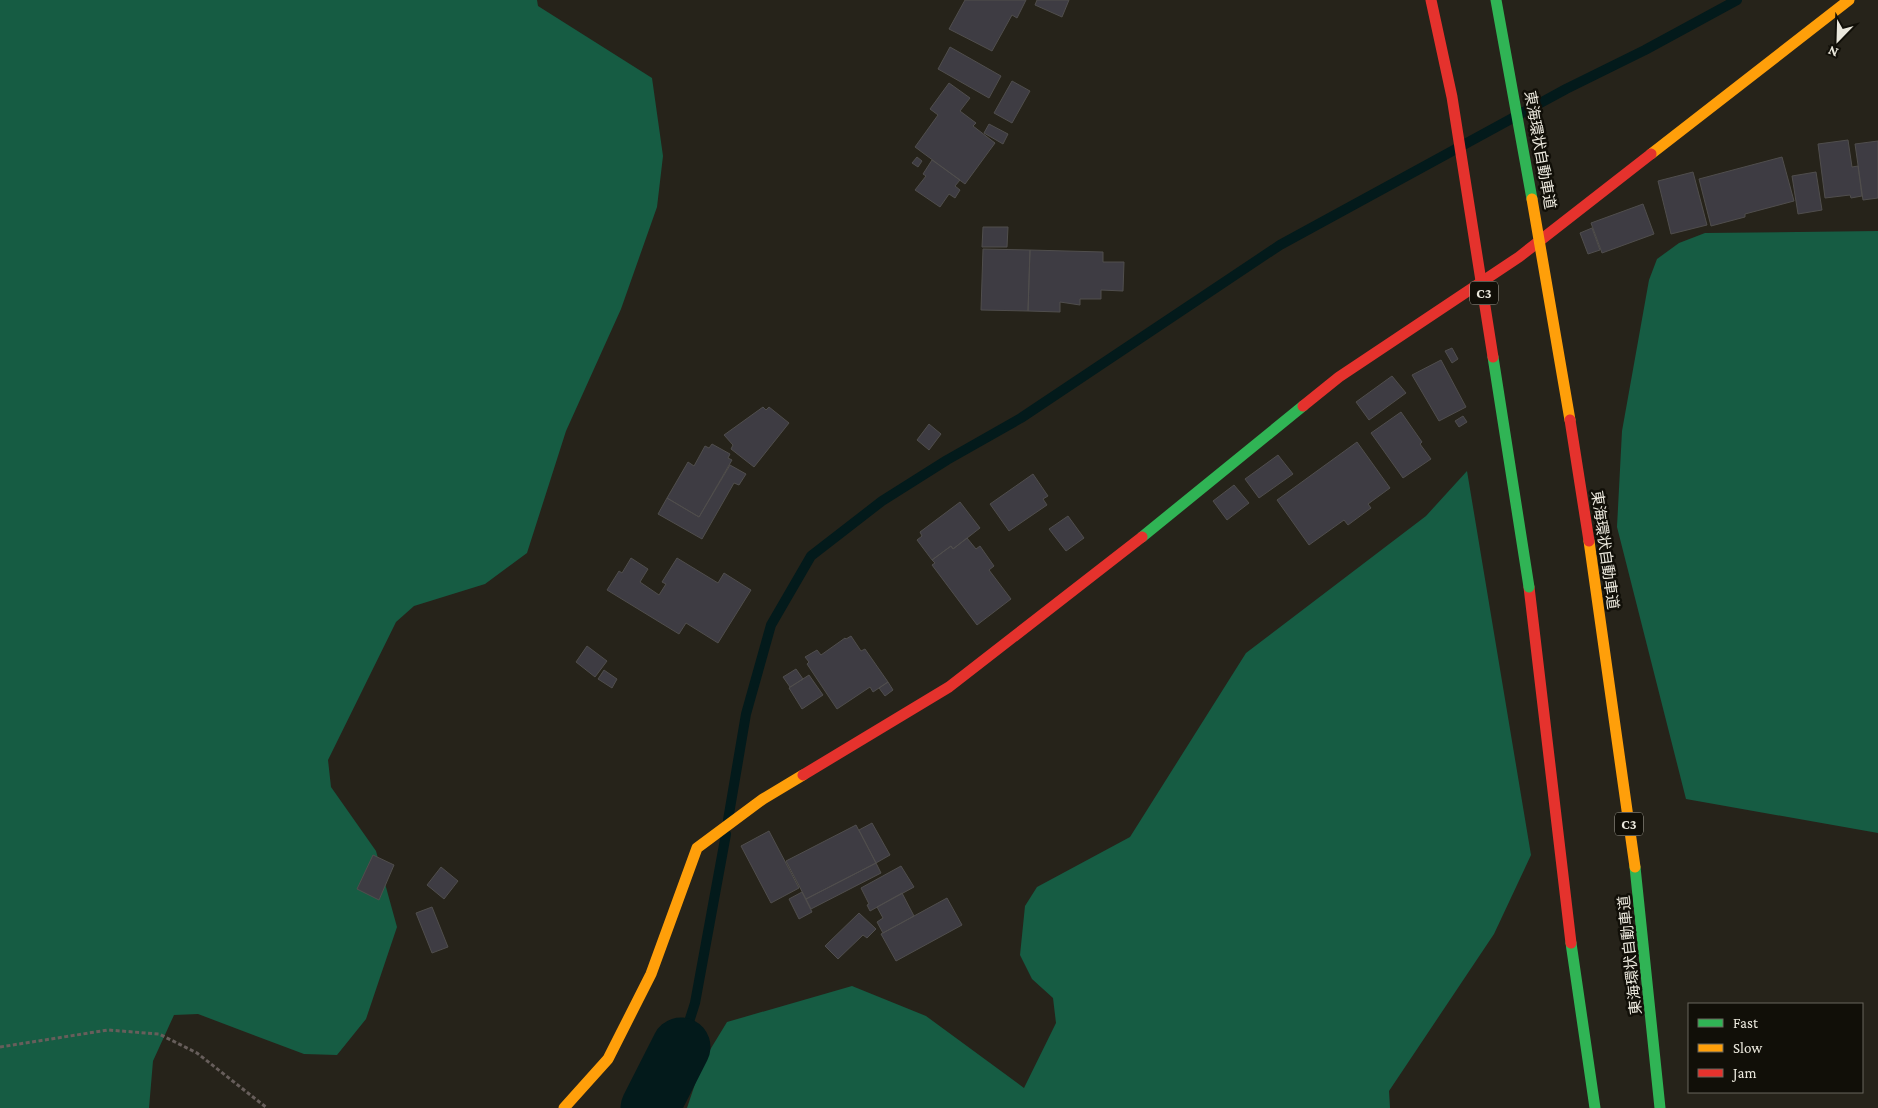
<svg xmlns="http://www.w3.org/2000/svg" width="1878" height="1108" viewBox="0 0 1878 1108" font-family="'Crimson Pro','Noto Sans JP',serif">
	<rect width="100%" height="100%" fill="#26231a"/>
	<!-- forest -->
	<path fill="#165c43" d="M0 0H537L538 6 652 78 663 156 657 207 621 309 566 431 527 553 485 584 414 606 396 622 328 760 331 787 376 851 397 927 366 1019 337 1055 304 1054 198 1014 174 1015 153 1061 149 1108H0Z
		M1878 231V833L1686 799 1617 527 1622 431 1649 280 1657 259 1679 243 1705 233Z
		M1467 471 1531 855 1494 934 1389 1091 1390 1108H687L702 1063 727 1022 852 986 926 1016 1024 1088 1056 1023 1053 998 1032 979 1020 955 1025 906 1037 887 1130 837 1246 653 1426 516Z"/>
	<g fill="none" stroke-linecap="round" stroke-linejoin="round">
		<!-- stream -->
		<path stroke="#031a1b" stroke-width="10" d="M728 820 746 714 771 625 811 556 882 501 947 460 1021 418 1280 245 1566 89 1645 50 1737 0
			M629 1108 681 1047 695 1003 726 834"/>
		<!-- river -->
		<path stroke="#031a1b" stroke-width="59" d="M650 1108 681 1047"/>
	</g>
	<!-- building -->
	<path fill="#3e3c43" stroke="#504e4d" d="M965 0H1026L1017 18 1012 15 992 51 949 29Z
		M1037 0H1069L1062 17 1035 5Z
		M950 47 1001 76 989 98 938 69Z
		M1012 81 1030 91 1012 123 994 113Z
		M949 83 970 98 960 111 976 123 973 126 995 143 965 184 915 147 938 115 930 109Z
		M989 124 1008 134 1003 144 984 133Z
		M1848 140 1852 167 1858 166 1862 196 1851 198 1850 195 1825 198 1818 144Z
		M1878 141V198L1863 200 1855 144Z
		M917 157 922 161 918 167 912 163Z
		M1782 157 1794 201 1745 214V217L1711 226 1699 179Z
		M932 160 960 180 955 186 960 190 955 198 949 194 940 207 915 190 926 176 923 174Z
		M1693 172 1707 225 1671 234 1658 181Z
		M1816 172 1822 210 1798 214 1792 176Z
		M1643 204 1654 234 1602 253 1591 223Z
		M983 227H1008L1007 247H982Z
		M1592 228 1600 250 1588 254 1580 233Z
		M983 249 1030 250 1028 311 981 310Z
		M1030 250 1103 252V262H1124L1123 291 1101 290V299H1080V305L1060 302V312L1028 311Z
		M1452 348 1458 359 1452 363 1445 351Z
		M1441 360 1466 407 1439 421 1412 375Z
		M1392 376 1406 393 1369 420 1356 402Z
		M763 407 766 410 769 407 789 423 754 467 731 449 733 445 724 435Z
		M1401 412 1422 442 1420 444 1431 459 1403 478 1371 433Z
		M1463 416 1467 422 1459 427 1455 421Z
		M929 424 941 434 929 450 917 440Z
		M1357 442 1390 488 1368 504 1371 508 1348 525 1344 520 1309 545 1277 500Z
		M712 444 730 454 728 458 732 460 699 517 667 498 688 462 694 466 705 446 709 448Z
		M1278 455 1293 474 1259 498 1245 479Z
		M730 465 746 474 739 485 734 483 702 539 658 514 667 498 699 517Z
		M1033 474 1048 496 1043 499 1047 505 1009 531 990 504Z
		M1234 485 1249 503 1227 520 1213 501Z
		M960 502 980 528 953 549 951 546 932 560 917 540 922 536 920 532Z
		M1068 516 1084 538 1066 551 1049 529Z
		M967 538 976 549 980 546 994 566 989 570 1011 599 977 625 932 565 935 563 932 560 951 546 953 549Z
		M631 558 648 569 640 582 659 595 666 584 662 582 677 558 718 583 724 573 751 590 718 643 686 623 679 634 607 590 619 571 622 573Z
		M851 636 861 651 865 649 888 682 873 692 870 687 837 709 807 664 809 662 805 657 817 650 821 655 845 638 846 639Z
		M587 646 607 661 595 677 576 662Z
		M796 669 803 679 790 687 783 677Z
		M604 670 617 679 612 688 598 679Z
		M809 675 823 695 802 709 789 688Z
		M888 682 893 690 885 696 879 688Z
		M872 823 890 855 876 863 859 830Z
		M856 825 876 863 806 899 786 861Z
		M769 831 799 888 771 903 741 846Z
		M373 855 394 865 379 900 357 889Z
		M876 863 881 873 811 909 806 899Z
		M901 866 914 887 870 911 867 905 869 904 861 888Z
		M441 867 458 881 444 899 427 885Z
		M802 892 812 912 799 919 789 899Z
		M902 893 914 916 883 933 877 922 883 918 877 907Z
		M947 898 962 925 896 961 881 934Z
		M432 907 448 947 432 953 416 913Z
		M859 913 876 929 867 938 863 935 838 959 825 946Z"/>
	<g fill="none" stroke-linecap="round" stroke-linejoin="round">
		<!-- path -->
		<path stroke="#675e5b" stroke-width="3" stroke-dasharray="4 2.5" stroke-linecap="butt" d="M0 1047 108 1030 159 1034 197 1053 267 1108"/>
		<!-- fast -->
		<path stroke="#30b455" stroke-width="11" d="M1142 537 1303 406
			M1635 867 1660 1108
			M1571 943 1595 1108"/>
		<!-- slow -->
		<path stroke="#ff9f0a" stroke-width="11" d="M1651 154 1849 0
			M1589 541 1635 867
			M564 1108 608 1059 651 974 697 848 763 799 803 775"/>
		<!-- jam -->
		<path stroke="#e5322d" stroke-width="11" d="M1303 406 1339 377 1519 257 1651 154
			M1529 587 1571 943
			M803 775 949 687 1142 537"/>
		<!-- fast-bridge -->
		<path stroke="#30b455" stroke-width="11" d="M1496 0 1532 199
			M1493 357 1529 587"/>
		<!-- slow-bridge -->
		<path stroke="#ff9f0a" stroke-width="11" d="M1532 199 1570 420"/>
		<!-- jam-bridge -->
		<path stroke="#e5322d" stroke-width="11" d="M1431 0 1452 97 1493 357
			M1570 420 1589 541"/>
	</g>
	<g text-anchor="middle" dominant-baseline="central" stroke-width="5" stroke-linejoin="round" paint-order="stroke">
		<!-- shield labels -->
		<g fill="#110f08" stroke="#aaa79d" stroke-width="1">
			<rect x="1470" y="281.5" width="28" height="23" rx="4"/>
			<rect x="1615" y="812.5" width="28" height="23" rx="4"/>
		</g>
		<g font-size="14" font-weight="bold" fill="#ebe8dd">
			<text x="1484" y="293">C3</text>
			<text x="1629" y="824">C3</text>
		</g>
		<!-- street labels -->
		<g font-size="15" fill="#ebe8dd" stroke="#110f08">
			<text transform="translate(1540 150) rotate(80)">東海環状自動車道</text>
			<text transform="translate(1605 550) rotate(82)">東海環状自動車道</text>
			<text transform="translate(1630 955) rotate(-96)">東海環状自動車道</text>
		</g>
	</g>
	<!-- legend -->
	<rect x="1688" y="1003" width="175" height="90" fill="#110f08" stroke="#68665d"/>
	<rect x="1698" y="1019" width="25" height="8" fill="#30b455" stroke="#68665d"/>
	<text x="1733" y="1028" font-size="15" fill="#ebe8dd">Fast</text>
	<rect x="1698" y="1044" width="25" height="8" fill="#ff9f0a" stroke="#68665d"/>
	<text x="1733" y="1053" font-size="15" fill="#ebe8dd">Slow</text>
	<rect x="1698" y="1069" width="25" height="8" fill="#e5322d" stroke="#68665d"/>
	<text x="1733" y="1078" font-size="15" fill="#ebe8dd">Jam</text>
	<!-- north arrow -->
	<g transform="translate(1838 40) rotate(203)" stroke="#110f08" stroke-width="4" paint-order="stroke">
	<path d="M0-4L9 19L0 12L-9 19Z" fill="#ebe8dd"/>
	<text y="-8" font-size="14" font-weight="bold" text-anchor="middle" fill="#ebe8dd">N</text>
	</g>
</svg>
